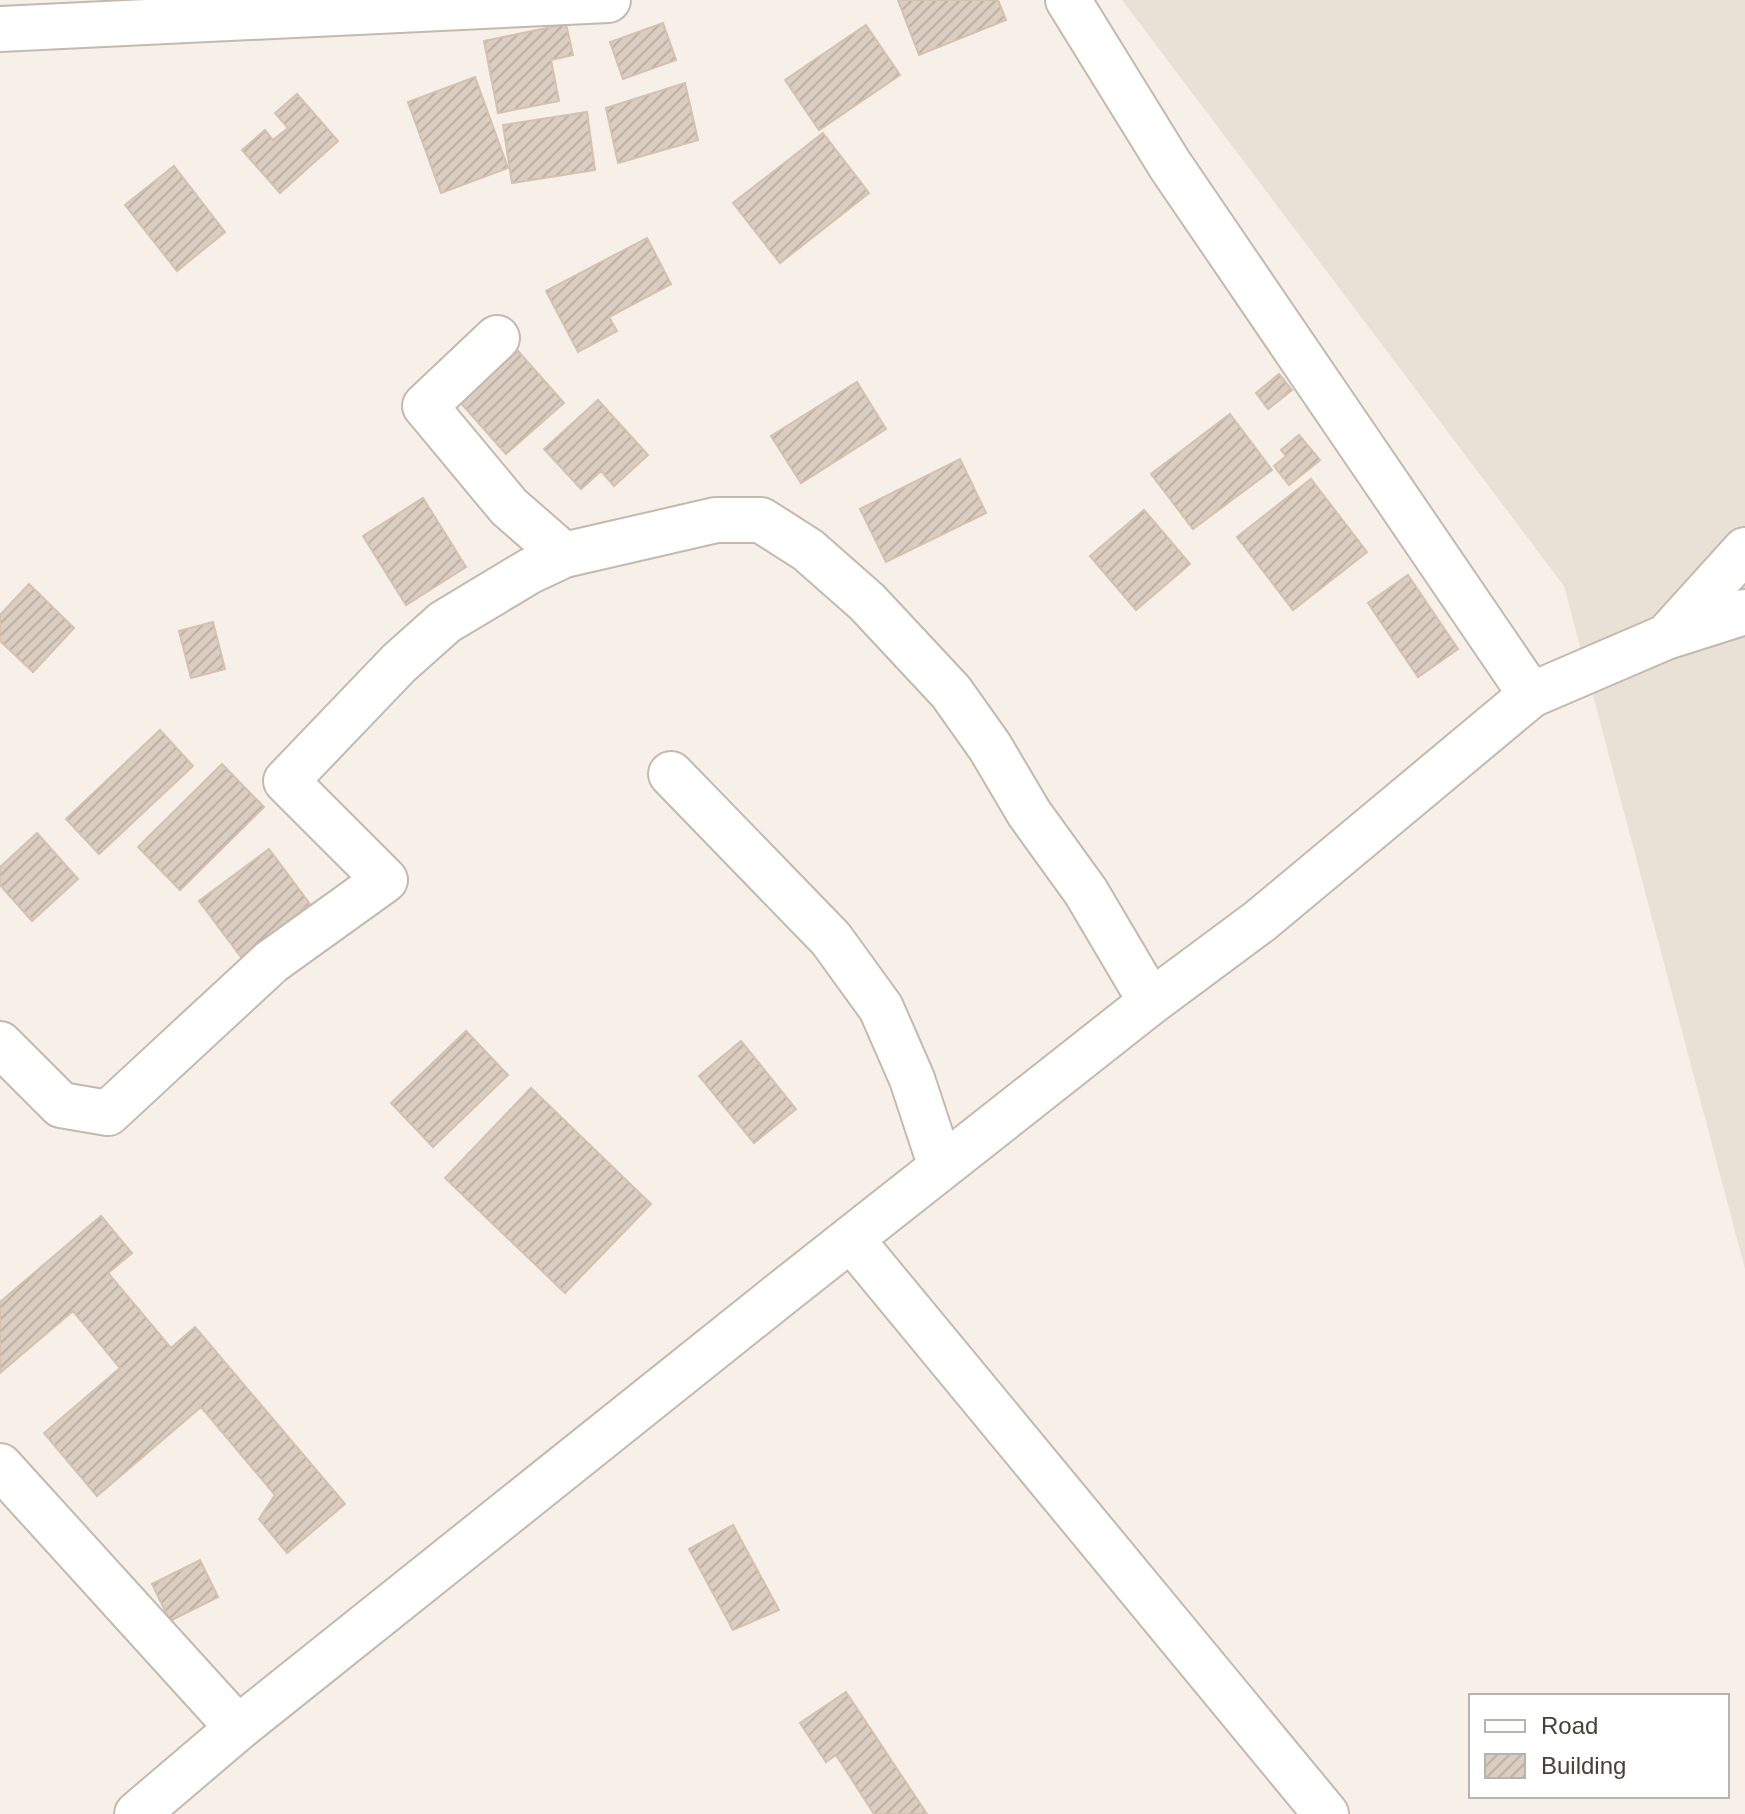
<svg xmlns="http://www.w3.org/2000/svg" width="1745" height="1814" viewBox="0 0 1745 1814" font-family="Helvetica,sans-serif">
	<defs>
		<pattern id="building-hatch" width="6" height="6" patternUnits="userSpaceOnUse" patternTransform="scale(2)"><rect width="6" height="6" fill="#dbcdc0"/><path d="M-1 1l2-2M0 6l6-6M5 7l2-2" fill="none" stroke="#bdb1a6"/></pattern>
	</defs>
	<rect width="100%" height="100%" fill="#f6f0e9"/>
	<!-- residential -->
	<path fill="#eae1d6" d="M1122 0H1745V1269L1564 586Z"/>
	<!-- building -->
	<path fill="url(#building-hatch)" stroke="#d4c1af" stroke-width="2" d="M898 0H998L1006 20 919 55Z
		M663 23 676 60 623 79 610 42Z
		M566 24 573 55 551 60 559 101 498 113 484 41Z
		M866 25 900 75 819 130 785 80Z
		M475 77 508 168 441 193 408 102Z
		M685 83 698 140 618 163 606 108Z
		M297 94 338 141 280 193 242 150 265 130 273 140 288 128 275 113Z
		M587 112 595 170 512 183 503 125Z
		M823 133 869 193 780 263 733 203Z
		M174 166 225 232 177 271 125 205Z
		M647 238 671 284 609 317 617 331 578 352 546 291Z
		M518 351 564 403 506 454 460 402Z
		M1279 374 1292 390 1268 409 1256 393Z
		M857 382 886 429 801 483 771 436Z
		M598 400 648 455 614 486 601 471 581 489 544 449Z
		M1230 414 1272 470 1193 529 1151 474Z
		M1299 435 1320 460 1289 485 1274 466 1286 456 1281 450Z
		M960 459 986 513 886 562 860 509Z
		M1311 479 1367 552 1293 610 1237 537Z
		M423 498 466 567 406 605 363 536Z
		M1144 510 1190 564 1136 610 1090 556Z
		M1408 575 1458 649 1418 677 1368 603Z
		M29 584 74 628 33 672 0 641V615Z
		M213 622 225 669 191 678 179 631Z
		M160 730 193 766 99 854 66 819Z
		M222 764 264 807 180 890 138 847Z
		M37 833 78 879 32 921 0 885V867Z
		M269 849 310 904 241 957 199 901Z
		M466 1031 508 1075 433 1147 391 1103Z
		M741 1041 796 1109 754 1143 699 1076Z
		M531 1088 651 1204 565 1293 445 1178Z
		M101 1216 132 1253 108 1273 171 1348 195 1327 345 1504 287 1553 259 1519 275 1495 201 1407 97 1496 44 1433 120 1368 73 1311 0 1373V1302Z
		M733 1525 779 1610 733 1630 689 1549Z
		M200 1560 218 1597 170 1621 152 1584Z
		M846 1692 927 1814H874L836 1755 826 1762 800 1723Z"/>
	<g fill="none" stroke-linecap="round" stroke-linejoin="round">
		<!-- minor casing -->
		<g stroke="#c5b9ad" stroke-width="48">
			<path id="minor" d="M1068 0 1170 165 1531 695
				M0 29 608 0
				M497 338 425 406 509 507 564 555
				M1668 635 1745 550
				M671 774 831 939 881 1008 912 1079 941 1167
				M0 1044 61 1105 108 1113 271 962 385 880 286 781 399 663 445 622 530 571 564 555 716 520H761L808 550 867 602 951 692 990 747 1029 813 1086 892 1151 1002
				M851 1239 1326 1814
				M0 1466 238 1728
				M137 1814 238 1728 782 1293 1151 1002 1260 921 1531 695 1666 637 1745 612"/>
		</g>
		<!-- minor -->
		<use href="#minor" stroke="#fff" stroke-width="44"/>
	</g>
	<!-- legend -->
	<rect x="1469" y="1694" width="260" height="104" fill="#ffffff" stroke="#b7b3af" stroke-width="2"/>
	<rect x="1485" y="1720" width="40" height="12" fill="#ffffff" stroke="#b7b3af" stroke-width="2"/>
	<text x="1541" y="1734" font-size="24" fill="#4a4036">Road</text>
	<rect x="1485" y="1754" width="40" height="24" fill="url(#building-hatch)" stroke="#b7b3af" stroke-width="2"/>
	<text x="1541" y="1774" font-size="24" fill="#4a4036">Building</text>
</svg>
